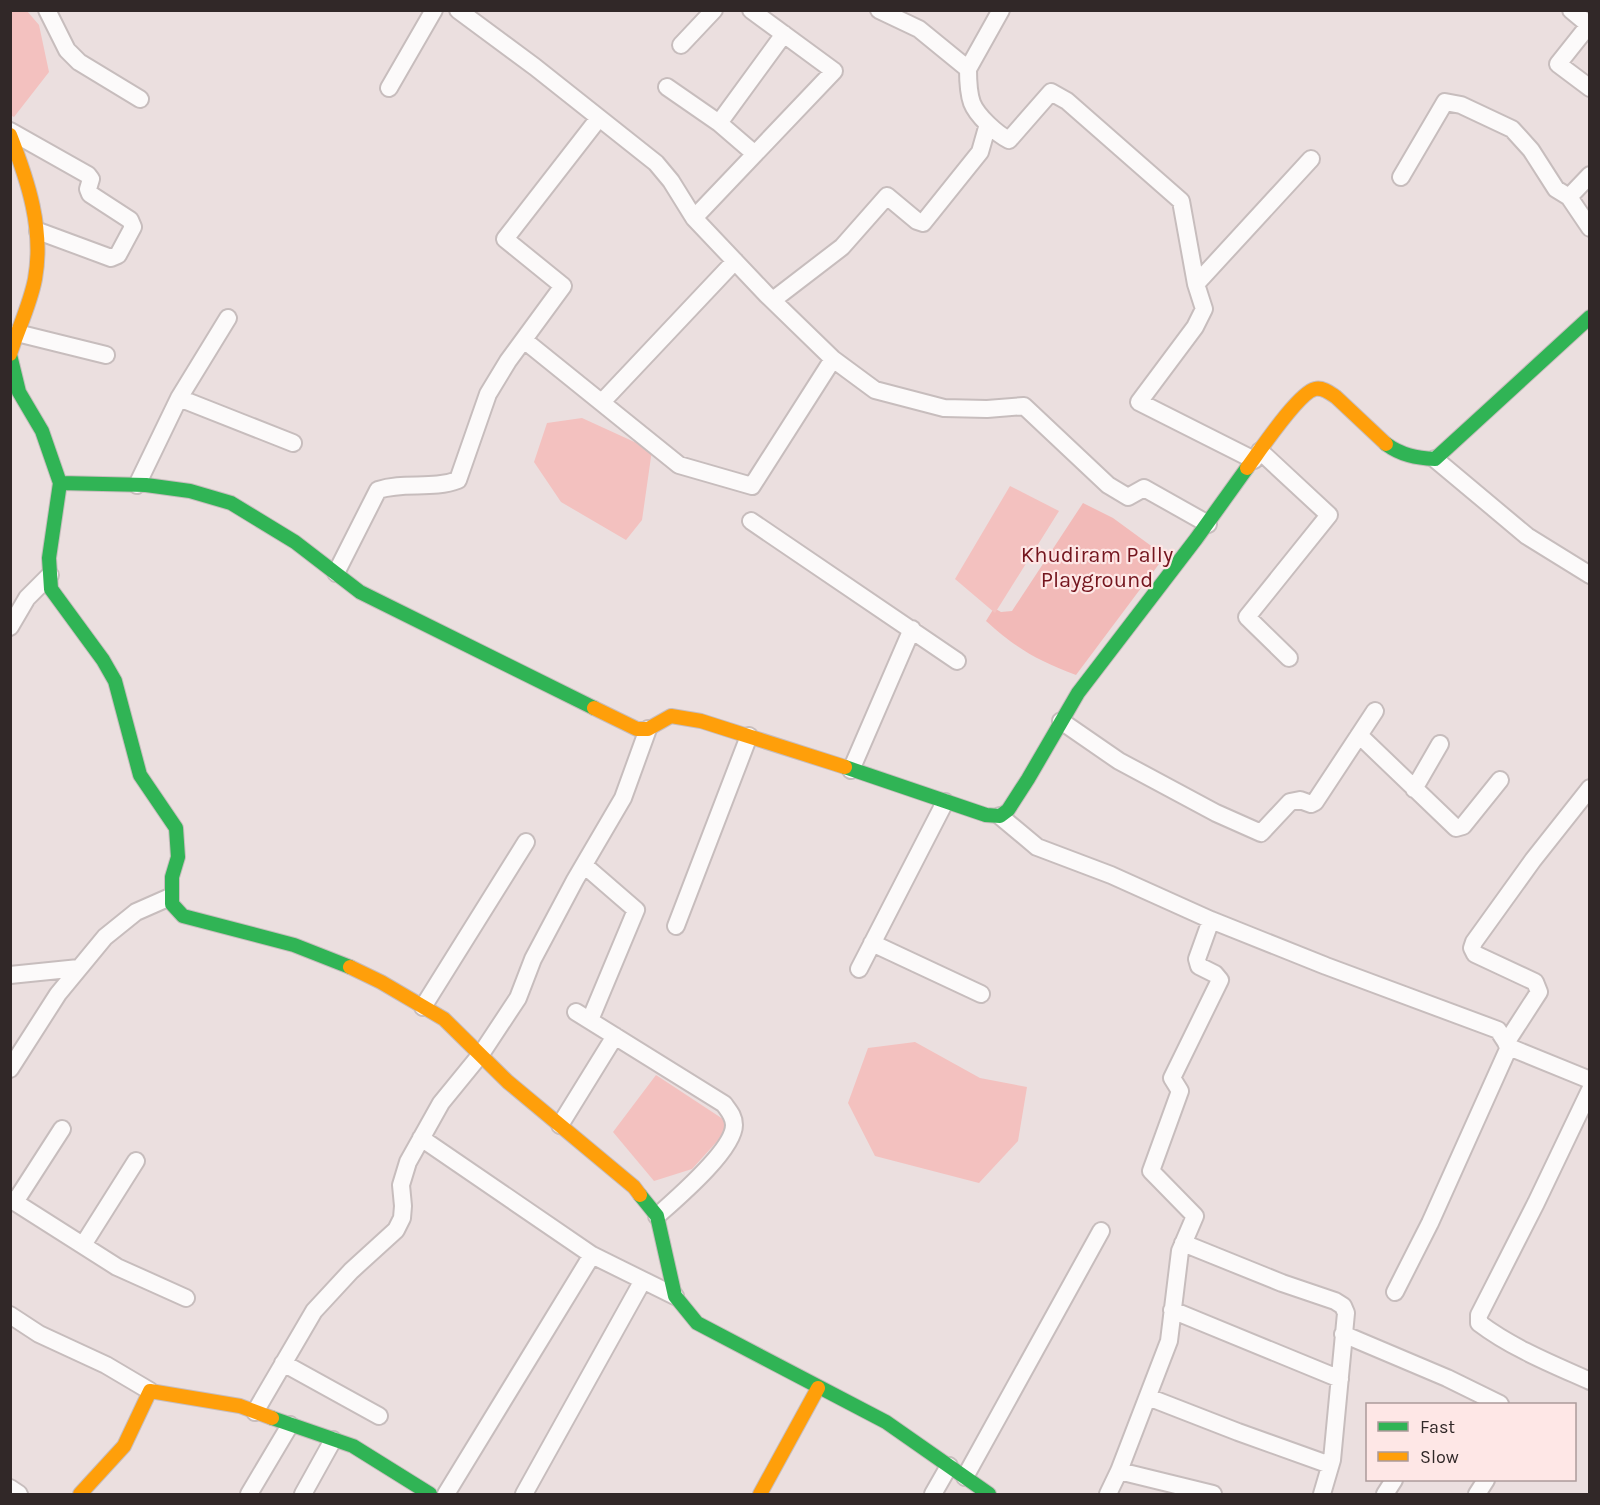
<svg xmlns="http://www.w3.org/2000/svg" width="1600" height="1505" viewBox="0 0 1600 1505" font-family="Karla,sans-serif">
	<rect width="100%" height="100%" fill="#ebdfdf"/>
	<!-- green -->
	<path fill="#f2bab8" d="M1083 503 1113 518 1165 556 1076 675C1037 660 1017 649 986 621L994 608 1001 612 1012 611Z"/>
	<!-- water -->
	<path fill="#f3c1bf" d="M10 11H27L39 25 49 72 14 117 10 115Z
		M582 418 652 450 642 520 626 540 561 502 534 462 547 423Z
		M1010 486 1059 511 995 613 955 579Z
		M915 1042 980 1078 1027 1087 1018 1141 979 1183 875 1156 848 1103 868 1048Z
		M656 1075 732 1125 692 1169 654 1181 613 1132Z"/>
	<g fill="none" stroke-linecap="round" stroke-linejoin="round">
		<!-- street casing -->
		<g stroke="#c7bdbd" stroke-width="20">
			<path id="street" d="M47 10 67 50 79 62 140 99
				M458 10 535 67 656 163 671 181 694 218 767 295 833 359 875 390 944 408 987 409 1024 406 1108 485 1128 497 1144 488 1208 524
				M879 10 919 29 968 69C968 79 968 92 972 103 977 116 997 134 1009 140L1051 92 1067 101 1181 201 1196 284 1204 309 1195 327 1139 402 1254 460
				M1571 10 1589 25 1558 64 1590 88
				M681 45 714 10
				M968 69 1001 10
				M667 87 719 123 755 154
				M389 88 434 10
				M719 123 784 34
				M10 131 88 175 91 179 88 189 90 194 130 220 133 227 118 255 111 258 38 231
				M1401 177 1445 102 1461 105 1512 129 1531 150 1556 189 1569 197 1590 228
				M1569 197 1590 175
				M694 218 834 71 751 10
				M1196 284 1311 159
				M773 300 842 247 887 196 917 221 923 223 980 152 988 124
				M17 333 106 355
				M524 340 679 465 752 486 833 359
				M179 398 293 443
				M602 402 735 261
				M1260 451 1329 515 1247 617 1289 658
				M1435 459 1527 536 1590 575
				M137 485 179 398 228 318
				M751 521 957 661
				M336 573 378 490C404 481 432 490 458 480L488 394 508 361 563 286 505 239 599 118
				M10 627 27 598 50 575
				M1061 721 1119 761 1216 813 1261 833 1290 802 1300 800 1311 804 1315 802 1375 711
				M1359 735 1456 828 1463 826 1500 780
				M851 770 912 629
				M1414 789 1440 744
				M1000 816 1037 847 1111 875 1211 920 1326 966 1498 1030 1509 1047 1590 1080
				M584 865 636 910 590 1020
				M676 926 749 736
				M872 943 981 994
				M859 969 945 802
				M10 975 79 968
				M423 1007 526 842
				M576 1012 724 1104C729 1111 734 1116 734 1125 734 1150 676 1199 657 1216
				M1506 1043 1539 992 1535 982 1475 954 1472 948 1474 942 1533 860 1590 788
				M10 1069 58 994 105 937 136 912 170 897
				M1590 1090 1536 1203 1479 1315V1323C1512 1348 1552 1364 1590 1381
				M560 1125 615 1036
				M421 1138 592 1255
				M10 1199 117 1267 186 1298
				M15 1202 62 1129
				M1183 1243 1282 1283 1335 1301 1343 1306 1346 1313 1332 1460 1322 1494
				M83 1245 136 1161
				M1395 1292 1430 1223 1509 1047
				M1172 1310 1340 1379
				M10 1315 39 1334 106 1365 150 1391
				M1343 1334 1447 1378 1500 1404
				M283 1363 379 1416
				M1148 1397 1238 1432 1330 1465
				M255 1412 314 1311 351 1271 396 1230 402 1218 403 1206 401 1185 408 1162 441 1103 481 1054 518 998 533 959 575 880 623 798 648 729
				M1119 1471 1213 1494
				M965 1477 1101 1231
				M10 1488 19 1494
				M249 1494 290 1425
				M303 1494 333 1440
				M446 1494 592 1255 675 1296
				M524 1494 642 1282
				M933 1494 949 1466
				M1108 1494 1119 1471 1169 1341 1180 1251 1195 1216 1151 1171 1180 1091 1172 1078 1220 980 1215 974 1199 966 1197 959 1211 920
				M1385 1494 1394 1480
				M1477 1494 1486 1480"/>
		</g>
		<!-- fast casing -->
		<g stroke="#c7bdbd" stroke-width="16">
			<path id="fast" d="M10 355 19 392 42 431 60 483 49 558 51 589 103 660 115 681 140 775 176 828 178 857 172 877V904L183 916 294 945 350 967
				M1386 444C1401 455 1416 458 1435 459L1590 317
				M60 483 146 485 190 491 231 503 295 542 360 592 594 708
				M845 767 986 815 1000 816 1008 810 1028 779 1078 693 1196 539 1247 468
				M640 1195 657 1216 675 1296 697 1323 886 1422 989 1494
				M272 1418 353 1446 430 1494"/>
		</g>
		<!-- slow casing -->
		<g stroke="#c7bdbd" stroke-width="16">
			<path id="slow" d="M10 135C28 181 44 229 35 279 30 305 18 329 10 354
				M1247 468C1259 452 1298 393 1315 389 1323 387 1330 393 1336 397L1386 444
				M594 708 637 729H648L671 716 701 721 845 767
				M350 967 381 982 444 1019 508 1082 634 1187 640 1195
				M80 1494 124 1446 150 1391 240 1406 272 1418
				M760 1494 818 1388"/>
		</g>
		<!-- street -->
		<use href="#street" stroke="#fcfafa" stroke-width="16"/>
		<!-- fast -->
		<use href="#fast" stroke="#30b455" stroke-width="14"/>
		<!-- slow -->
		<use href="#slow" stroke="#ff9f0a" stroke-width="14"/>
	</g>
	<g text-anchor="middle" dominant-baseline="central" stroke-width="4.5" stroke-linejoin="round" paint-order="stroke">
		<!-- park labels -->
		<g font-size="22" fill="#74151e" stroke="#fee7e6">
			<text x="1097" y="555">Khudiram Pally<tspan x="1097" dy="25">Playground</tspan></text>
		</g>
	</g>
	<!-- border -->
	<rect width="1600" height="1505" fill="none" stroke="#312828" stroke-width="24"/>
	<!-- legend -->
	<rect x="1366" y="1403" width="210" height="78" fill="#fee7e6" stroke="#ac9b9a" stroke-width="1.5"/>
	<rect x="1378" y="1422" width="30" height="9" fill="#30b455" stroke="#ac9b9a" stroke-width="1.5"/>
	<text x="1420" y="1433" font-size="18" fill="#312828">Fast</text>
	<rect x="1378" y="1452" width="30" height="9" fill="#ff9f0a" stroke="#ac9b9a" stroke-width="1.5"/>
	<text x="1420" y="1463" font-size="18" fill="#312828">Slow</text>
</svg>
